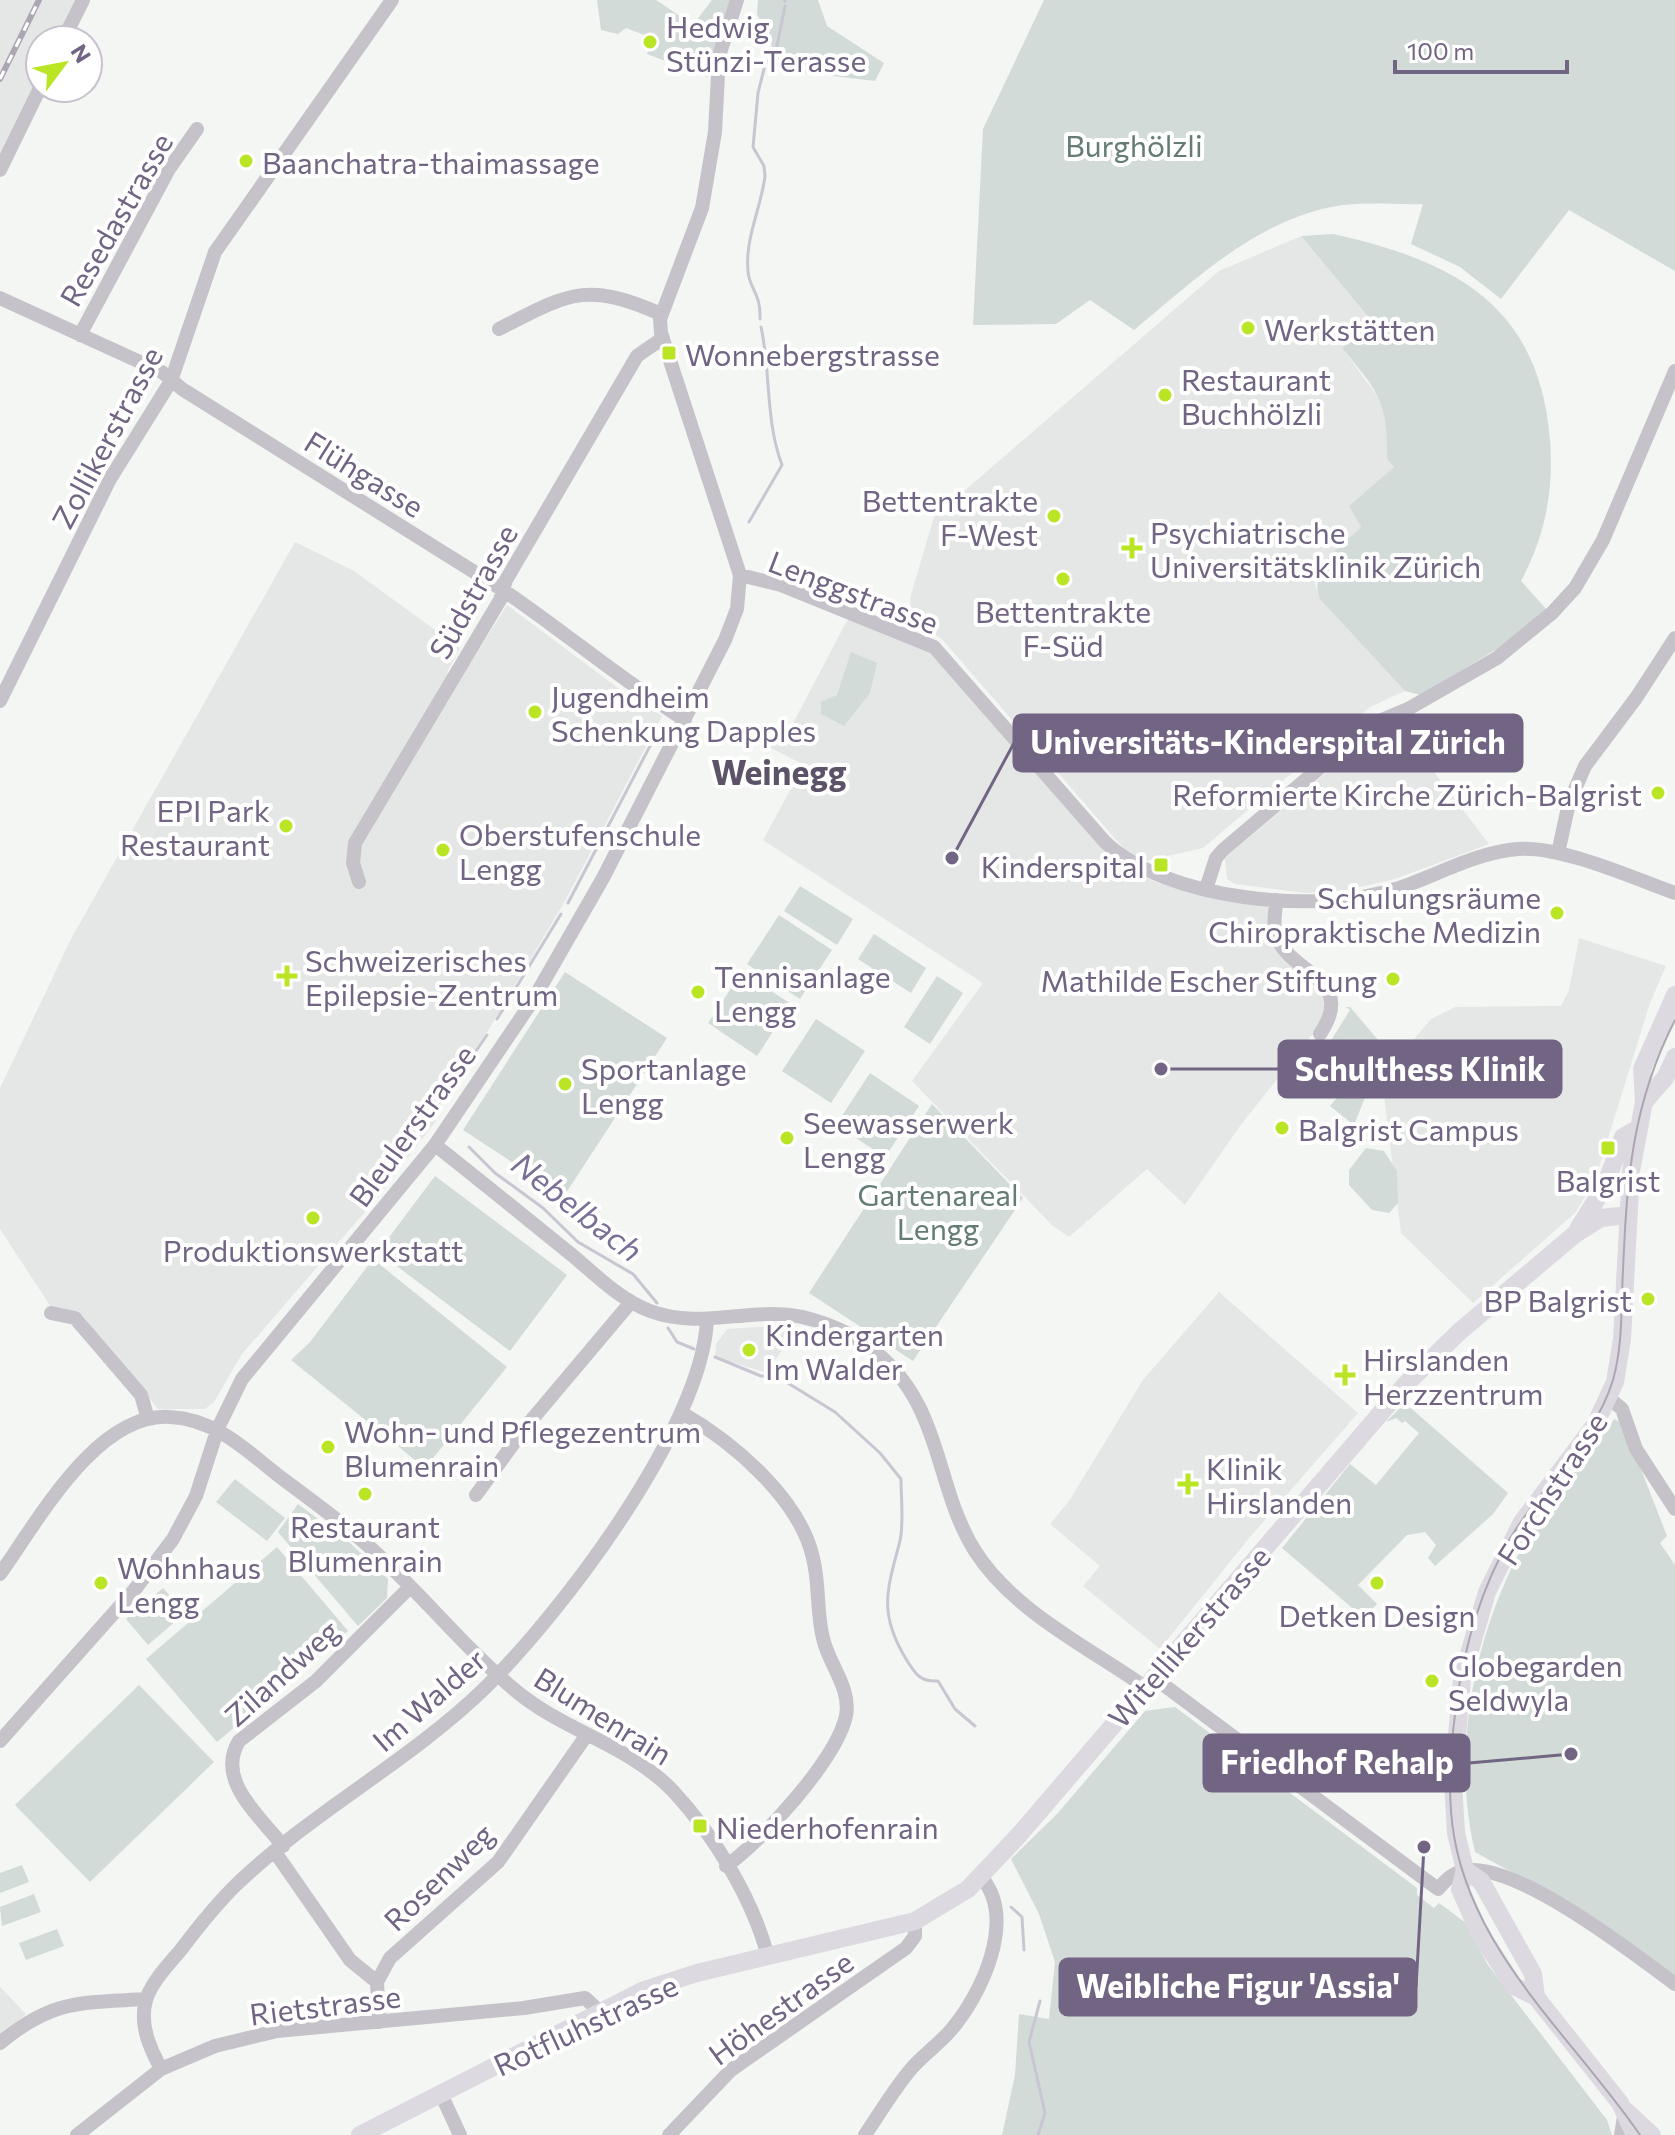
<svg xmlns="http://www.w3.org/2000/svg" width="1675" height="2135" viewBox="0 0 1675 2135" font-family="Commissioner,sans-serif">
	<rect width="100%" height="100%" fill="#f3f6f3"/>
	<!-- built -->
	<path fill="#e5e7e6" d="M0 0H77L58 40H40V76L0 157Z
		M1301 236 1372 321 1342 348 1383 404 1388 425 1387 459 1395 467 1349 506 1361 527 1318 569 1315 585 1321 599 1405 691 1370 707 1203 848 1146 861 1125 850 941 638 912 624 910 598 934 517 1219 271Z
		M295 542 354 571 460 648 447 672 459 681 507 605 622 691 662 716 565 901 486 1034 436 1105V1121L377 1198 242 1354 214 1402 205 1409H158L83 1316 51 1307 0 1229V1088L72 937Z
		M849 617 925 647 1100 846 1126 869 1158 883 1273 908 1271 927 1324 994 1327 1004 1324 1020 1240 1126 1185 1205 1147 1169 1069 1237 1052 1225 912 1081 983 983 763 840 804 765 746 735 749 728 782 744Z
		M1395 721 1489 844 1395 879 1347 890 1305 893 1235 884 1227 879 1225 859 1232 852 1372 734Z
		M1579 938 1666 966 1650 1003 1596 1177 1576 1212 1473 1303 1401 1233 1384 1095 1400 1086 1405 1050 1431 1019 1455 1007 1561 1006 1569 990Z
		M1219 1292 1358 1413 1250 1537 1160 1649 1083 1586 1100 1566 1050 1524 1069 1501 1143 1380Z
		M773 1326 797 1327 767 1373 715 1357 716 1344 727 1329Z
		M0 1987 26 2014 0 2037Z"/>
	<!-- green -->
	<path fill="#d2dbd8" d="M597 0H656L693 25 712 0H730L708 77 647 54 652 38 626 28 618 34 601 30Z
		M758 0H818L827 26 884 63 875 81 783 70 757 14Z
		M1044 0H1675V271L1569 210 1501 299 1460 267 1411 244 1423 204C1395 205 1359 201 1331 207 1254 223 1193 281 1134 330L1090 300 1056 324 973 325 983 129Z
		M1333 234C1455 261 1539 305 1550 440 1554 491 1545 536 1521 581L1547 610 1520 635 1421 695 1405 691 1320 599C1308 566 1339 549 1361 527L1349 506 1394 467 1387 459C1388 400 1378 392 1342 348L1371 320 1301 236Z
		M851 652 877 663 870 693 844 726 821 714V702L837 695Z
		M800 886 853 919 837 945 784 911Z
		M779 915 832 950 800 999 747 964Z
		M874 934 926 968 911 993 858 959Z
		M565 972 667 1038 564 1196 463 1130Z
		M742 972 791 1004 757 1056 708 1023Z
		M937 976 963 993 930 1044 904 1027Z
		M1346 1007H1350L1385 1048 1354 1125 1330 1106 1357 1074 1327 1047 1350 1010Z
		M816 1019 865 1051 831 1103 782 1071Z
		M870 1073 919 1106 885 1157 836 1125Z
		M932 1104 1023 1198 913 1361 809 1293Z
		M1366 1148 1384 1151 1397 1171 1398 1203 1389 1213 1372 1210 1349 1185V1170Z
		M435 1176 567 1275 510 1351 378 1252Z
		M373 1259 507 1367 425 1468 291 1360 310 1342Z
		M1405 1403 1508 1493 1493 1514 1435 1566 1428 1558 1436 1545 1425 1532 1407 1535 1358 1585 1377 1604 1364 1618 1282 1548 1350 1464 1376 1485 1419 1433 1405 1421 1402 1423 1396 1418 1386 1422Z
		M1614 1419 1623 1423 1667 1536 1660 1543 1675 1565V1979L1558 1898 1475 1852C1450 1748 1476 1623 1531 1532 1555 1492 1589 1458 1614 1419Z
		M235 1479 285 1518 267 1541 216 1502Z
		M298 1504 349 1542 388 1579 387 1598 358 1626 278 1532Z
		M277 1547 348 1631 217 1742 146 1659Z
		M163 1588 185 1613 148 1645 126 1619Z
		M139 1685 214 1762 90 1882 15 1805Z
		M1175 1707 1417 1888V1895L1434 1908 1439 1903 1466 1923 1488 1965 1607 2120 1612 2135H1002L1015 2075 1019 2014 1049 2019 1055 1962 1039 1914 1011 1859 1057 1814 1145 1711Z
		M22 1865 29 1882 0 1893V1873Z
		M34 1894 41 1912 2 1926 0 1907Z
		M57 1929 64 1946 26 1960 19 1943Z"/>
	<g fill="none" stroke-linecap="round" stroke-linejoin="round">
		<!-- stream -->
		<path stroke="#c9c6d2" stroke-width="3" d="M785 0V1
			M760 319C761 292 749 289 748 271 745 237 761 209 765 176L764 166 753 147 758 93 765 65 776 51 785 6
			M749 522 782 465C765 420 771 372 761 327
			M568 903 661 725
			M497 1019 561 914
			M438 1106 487 1035
			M469 1147 495 1173 543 1208 578 1242 633 1274 657 1303
			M668 1328 677 1342 694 1349
			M715 1357 761 1376 778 1377 835 1412 880 1453 901 1479C901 1499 904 1522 900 1541 887 1590 878 1613 906 1659 915 1673 919 1682 938 1681L955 1709 975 1726
			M1011 1907 1022 1917 1024 1950
			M1038 2135 1045 2113 1029 2042 1040 2001"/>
		<!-- minor -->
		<path stroke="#c5c2c9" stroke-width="14" d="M63 40 83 0
			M0 170 40 88
			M0 298 162 372 182 389 503 590C565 632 621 680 685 720
			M499 329C570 293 585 281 661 314
			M80 335 169 169 197 129
			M740 575 781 585 934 647 1105 842C1166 900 1317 915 1396 889 1436 876 1474 853 1517 849 1560 845 1633 878 1675 893
			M0 701 110 479 171 381 215 252 392 0
			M1558 853 1569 803 1585 766 1636 698 1675 638
			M359 882 353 863 355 843 500 600 506 580 637 356 663 338
			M1206 889 1216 858 1223 850 1370 725 1408 709 1497 658 1552 613 1575 588 1603 540 1675 371
			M1276 900C1276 910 1273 922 1275 932 1286 975 1359 976 1320 1034
			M435 1145C481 1181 526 1218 572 1255 596 1275 620 1300 650 1311 693 1327 733 1313 776 1314 808 1314 847 1330 872 1349 944 1405 933 1484 975 1551 1013 1611 1088 1647 1145 1687
			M51 1313 75 1318 141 1395 148 1419
			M1609 1398 1622 1409 1636 1449 1675 1509
			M682 1413C733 1442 800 1499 813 1558 820 1585 816 1615 824 1642 831 1667 851 1689 846 1716 836 1760 762 1841 726 1866
			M476 1495 524 1429 631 1302
			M0 1574C38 1521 97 1412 170 1417 215 1419 246 1450 279 1476 308 1498 338 1519 365 1543 418 1589 462 1646 516 1691 564 1731 629 1745 673 1791 714 1835 753 1899 768 1957
			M1153 1677 1438 1889C1446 1880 1451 1874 1463 1871 1513 1859 1633 1953 1675 1984
			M0 1741 136 1588 173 1539 196 1496 218 1428 242 1379 435 1145 533 1000 603 878 725 640 737 609 740 575 661 333 660 319 702 208 715 132 719 56 737 0
			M283 1846C260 1816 215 1780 239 1741L316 1681 410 1587
			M275 1852 350 1960 377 1982
			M379 2022 377 1982 390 1958 498 1862 586 1736
			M0 2043C53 1999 80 2003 146 1999
			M161 2069C150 2048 139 2025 146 2000 151 1983 168 1965 180 1951 198 1927 217 1903 239 1882 315 1810 410 1761 486 1687 562 1612 702 1428 707 1320
			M441 2094 460 2135
			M77 2135 161 2069 215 2046 277 2031 524 2008 585 1998 599 2011
			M669 2135 731 2070 906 1948 915 1936V1921
			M865 2135C880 2113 894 2089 911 2069 923 2055 939 2044 951 2030 981 1995 1017 1920 982 1878
			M1621 2135 1625 2111"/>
		<!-- major -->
		<path stroke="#ddd9e1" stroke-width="18" d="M1644 1102 1665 1078 1675 1057
			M1578 1229 1605 1186 1623 1137 1637 1129
			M1465 1870 1481 1881 1533 1974 1536 1997
			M1625 2110 1652 2135
			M360 2135 644 1990 697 1973 915 1921 968 1889 1019 1835 1404 1386 1459 1332 1574 1235 1601 1218 1628 1215
			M1635 2135 1620 2103 1536 1997 1514 1986 1479 1932 1460 1889 1465 1870 1456 1833 1453 1782 1462 1678 1487 1592 1522 1522 1595 1425 1615 1382 1622 1339 1631 1171 1644 1102 1642 1069 1675 995"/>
		<!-- tram -->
		<path stroke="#aba6b1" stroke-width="2" d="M1640 2135C1575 2040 1474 1955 1454 1836 1448 1801 1450 1766 1453 1732 1459 1670 1473 1610 1501 1555 1532 1493 1593 1446 1613 1380 1623 1345 1621 1306 1623 1270 1627 1178 1632 1104 1675 1020"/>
		<!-- rail casing -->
		<g stroke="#aba6b1" stroke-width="6">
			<path id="rail" d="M0 79 39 0"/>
		</g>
		<!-- rail -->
		<use href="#rail" stroke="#fff" stroke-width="3" stroke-dasharray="9" stroke-linecap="butt"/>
	</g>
	<!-- markers -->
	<g fill="#bae525" stroke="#fff" stroke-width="3">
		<circle cx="650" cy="42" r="8"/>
		<circle cx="246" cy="161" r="8"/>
		<circle cx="1248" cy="328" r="8"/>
		<rect x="661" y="345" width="16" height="16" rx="4"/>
		<circle cx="1165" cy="395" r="8"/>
		<circle cx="1054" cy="516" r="8"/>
		<path d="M1128 536h8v8h8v8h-8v8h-8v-8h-8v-8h8z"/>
		<circle cx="1063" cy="579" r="8"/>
		<circle cx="535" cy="712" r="8"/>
		<circle cx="1658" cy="793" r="8"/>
		<circle cx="286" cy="826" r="8"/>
		<circle cx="443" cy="850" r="8"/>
		<rect x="1153" y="857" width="16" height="16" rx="4"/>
		<circle cx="1557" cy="913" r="8"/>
		<path d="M283 964h8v8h8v8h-8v8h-8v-8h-8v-8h8z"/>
		<circle cx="1393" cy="979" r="8"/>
		<circle cx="698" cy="992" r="8"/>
		<circle cx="565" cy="1084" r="8"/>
		<circle cx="1282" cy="1128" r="8"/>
		<circle cx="787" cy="1138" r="8"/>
		<rect x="1600" y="1140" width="16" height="16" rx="4"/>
		<circle cx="313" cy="1218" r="8"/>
		<circle cx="1648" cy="1299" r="8"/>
		<circle cx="749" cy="1350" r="8"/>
		<path d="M1341 1363h8v8h8v8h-8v8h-8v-8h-8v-8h8z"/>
		<circle cx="328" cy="1447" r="8"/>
		<path d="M1184 1472h8v8h8v8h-8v8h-8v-8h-8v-8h8z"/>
		<circle cx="365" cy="1494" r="8"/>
		<circle cx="101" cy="1583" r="8"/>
		<circle cx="1377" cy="1583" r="8"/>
		<circle cx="1432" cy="1681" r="8"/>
		<rect x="692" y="1818" width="16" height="16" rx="4"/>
	</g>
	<g text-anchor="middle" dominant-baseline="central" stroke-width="8" stroke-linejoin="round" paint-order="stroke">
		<!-- poi labels -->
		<g font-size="30" fill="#726584" stroke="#fff" text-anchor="start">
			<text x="666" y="25">Hedwig<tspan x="666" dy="34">Stünzi-Terasse</tspan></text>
			<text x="262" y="161">Baanchatra-thaimassage</text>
			<text x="1264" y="328">Werkstätten</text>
			<text x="685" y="353">Wonnebergstrasse</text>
			<text x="1181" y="378">Restaurant<tspan x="1181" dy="34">Buchhölzli</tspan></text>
			<text x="1038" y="499" text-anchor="end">Bettentrakte<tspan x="1038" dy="34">F-West</tspan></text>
			<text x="1150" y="531">Psychiatrische<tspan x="1150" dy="34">Universitätsklinik Zürich</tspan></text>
			<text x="1063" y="610" text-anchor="middle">Bettentrakte<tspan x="1063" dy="34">F-Süd</tspan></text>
			<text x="551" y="695">Jugendheim<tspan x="551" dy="34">Schenkung Dapples</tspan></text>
			<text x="1642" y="793" text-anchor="end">Reformierte Kirche Zürich-Balgrist</text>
			<text x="270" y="809" text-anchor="end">EPI Park<tspan x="270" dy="34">Restaurant</tspan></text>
			<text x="459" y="833">Oberstufenschule<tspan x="459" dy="34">Lengg</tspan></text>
			<text x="1145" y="865" text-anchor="end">Kinderspital</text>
			<text x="1541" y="896" text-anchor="end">Schulungsräume<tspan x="1541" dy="34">Chiropraktische Medizin</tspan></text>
			<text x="305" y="959">Schweizerisches<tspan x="305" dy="34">Epilepsie-Zentrum</tspan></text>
			<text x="714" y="975">Tennisanlage<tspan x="714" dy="34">Lengg</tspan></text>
			<text x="1377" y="979" text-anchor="end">Mathilde Escher Stiftung</text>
			<text x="581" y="1067">Sportanlage<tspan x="581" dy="34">Lengg</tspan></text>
			<text x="803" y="1121">Seewasserwerk<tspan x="803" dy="34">Lengg</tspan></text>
			<text x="1298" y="1128">Balgrist Campus</text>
			<text x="1608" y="1179" text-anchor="middle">Balgrist</text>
			<text x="313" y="1249" text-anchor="middle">Produktionswerkstatt</text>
			<text x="1632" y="1299" text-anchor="end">BP Balgrist</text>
			<text x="765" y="1333">Kindergarten<tspan x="765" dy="34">Im Walder</tspan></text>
			<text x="1363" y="1358">Hirslanden<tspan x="1363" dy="34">Herzzentrum</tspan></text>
			<text x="344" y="1430">Wohn- und Pflegezentrum<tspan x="344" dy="34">Blumenrain</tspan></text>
			<text x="1206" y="1467">Klinik<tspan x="1206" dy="34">Hirslanden</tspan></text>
			<text x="365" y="1525" text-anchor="middle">Restaurant<tspan x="365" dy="34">Blumenrain</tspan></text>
			<text x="117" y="1566">Wohnhaus<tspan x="117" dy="34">Lengg</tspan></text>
			<text x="1377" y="1614" text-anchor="middle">Detken Design</text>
			<text x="1448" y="1664">Globegarden<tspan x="1448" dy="34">Seldwyla</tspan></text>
			<text x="716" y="1826">Niederhofenrain</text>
		</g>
		<!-- park labels -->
		<g font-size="30" fill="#647b76" stroke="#fff">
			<text x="1134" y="144">Burghölzli</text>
			<text x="938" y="1193">Gartenareal<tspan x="938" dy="34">Lengg</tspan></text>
		</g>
		<!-- street labels -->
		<g font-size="30" fill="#726584" stroke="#fff">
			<text transform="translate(115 219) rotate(-60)">Resedastrasse</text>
			<text transform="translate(106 437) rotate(-62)">Zollikerstrasse</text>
			<text transform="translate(365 473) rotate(32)">Flühgasse</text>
			<text transform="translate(472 591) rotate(-61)">Südstrasse</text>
			<text transform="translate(854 591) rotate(21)">Lenggstrasse</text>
			<text transform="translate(411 1125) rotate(-54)">Bleulerstrasse</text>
			<text transform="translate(1551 1488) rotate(-57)">Forchstrasse</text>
			<text transform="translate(1188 1636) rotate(-49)">Witellikerstrasse</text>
			<text transform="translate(281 1672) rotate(-42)">Zilandweg</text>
			<text transform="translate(428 1699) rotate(-41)">Im Walder</text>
			<text transform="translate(604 1715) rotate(32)">Blumenrain</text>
			<text transform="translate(438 1876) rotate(-44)">Rosenweg</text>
			<text transform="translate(325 2004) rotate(-7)">Rietstrasse</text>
			<text transform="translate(780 2007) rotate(-36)">Höhestrasse</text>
			<text transform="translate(585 2024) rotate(-25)">Rotfluhstrasse</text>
		</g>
		<!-- water labels -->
		<g font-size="32" font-style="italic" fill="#7a6f96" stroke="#fff">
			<text transform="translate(578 1206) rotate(38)">Nebelbach</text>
		</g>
		<!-- quarter labels -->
		<g font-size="34" font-weight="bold" fill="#5c5369" stroke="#fff">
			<text x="779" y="771">Weinegg</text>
		</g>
	</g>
	<!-- callouts -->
	<path fill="none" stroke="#726584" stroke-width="3" d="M952 858L1014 743M1161 1069L1279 1069M1571 1754L1469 1763M1424 1847L1416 1987"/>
	<g fill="#726584" stroke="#fff" stroke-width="3">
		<circle cx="952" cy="858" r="8"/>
		<circle cx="1161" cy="1069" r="8"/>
		<circle cx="1571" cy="1754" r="8"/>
		<circle cx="1424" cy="1847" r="8"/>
	</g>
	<g fill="#726584" stroke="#726584" stroke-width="3">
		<rect x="1014" y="715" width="508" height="56" rx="8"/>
		<rect x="1279" y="1041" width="282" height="56" rx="8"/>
		<rect x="1204" y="1735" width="265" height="56" rx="8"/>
		<rect x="1060" y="1959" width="356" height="56" rx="8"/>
	</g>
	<g font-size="32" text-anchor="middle" font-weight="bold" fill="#fff">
		<text x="1268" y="754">Universitäts-Kinderspital Zürich</text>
		<text x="1420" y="1081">Schulthess Klinik</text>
		<text x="1337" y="1774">Friedhof Rehalp</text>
		<text x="1238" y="1998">Weibliche Figur 'Assia'</text>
	</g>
	<!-- north arrow -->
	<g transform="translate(64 64) rotate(58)"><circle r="38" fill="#ffffff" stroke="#c7c1ce" stroke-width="2"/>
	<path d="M0-6L14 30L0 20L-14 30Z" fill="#bae525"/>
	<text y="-12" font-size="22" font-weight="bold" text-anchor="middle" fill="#726584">N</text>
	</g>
	<!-- scale -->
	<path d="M1395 60v12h172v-12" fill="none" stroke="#726584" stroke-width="4"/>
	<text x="1407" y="60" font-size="24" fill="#726584" stroke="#ffffff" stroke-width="6" paint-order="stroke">100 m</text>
</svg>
